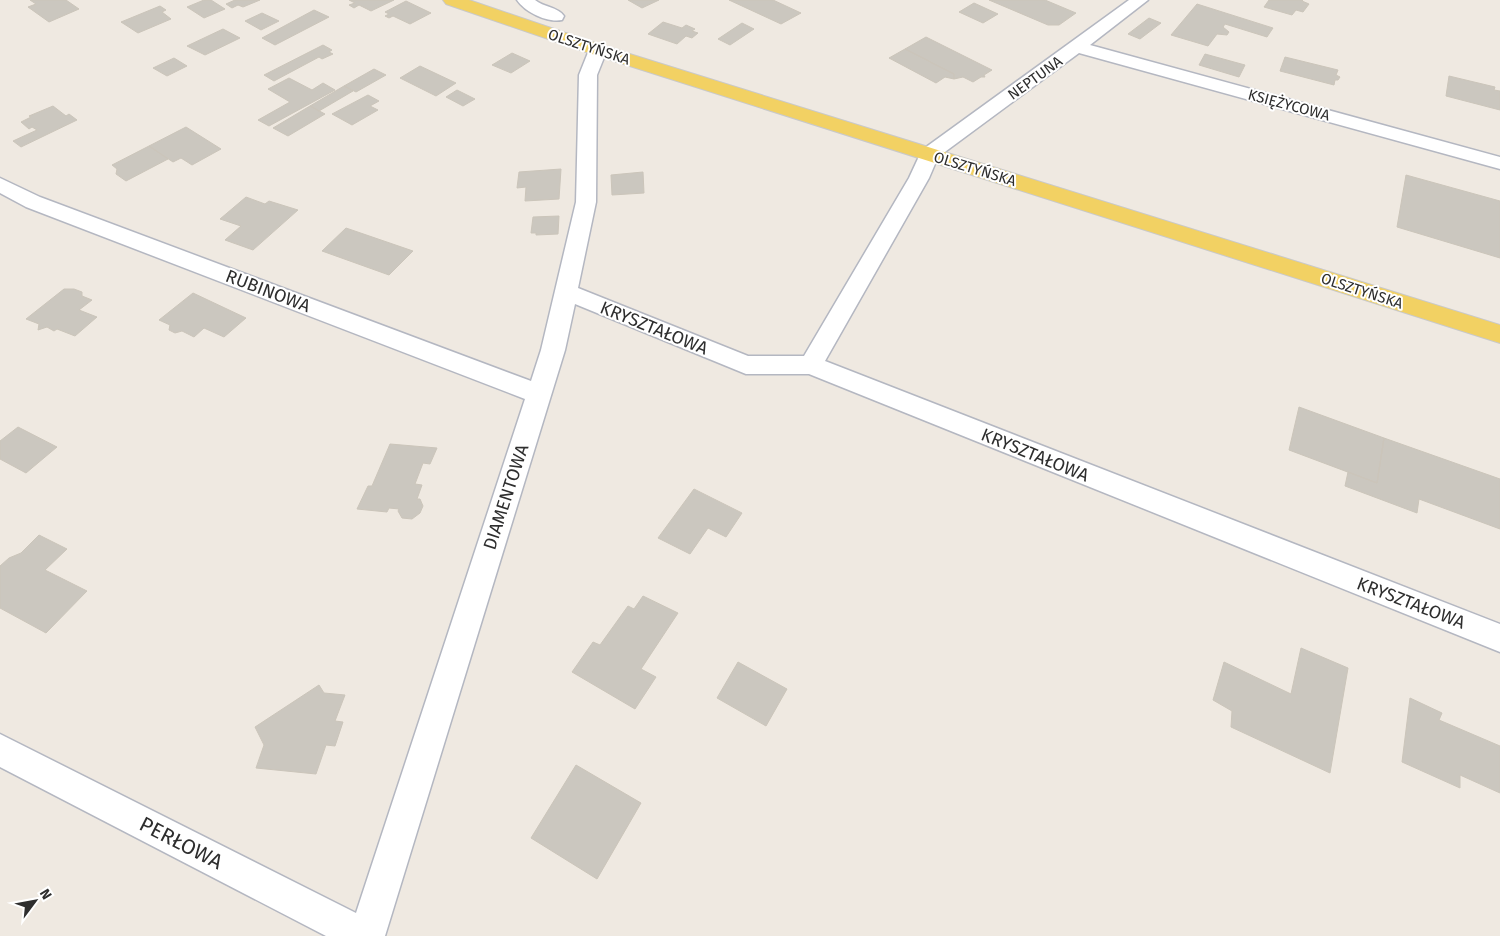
<svg xmlns="http://www.w3.org/2000/svg" width="1500" height="936" viewBox="0 0 1500 936" font-family="'Fira Sans',sans-serif">
	<rect width="100%" height="100%" fill="#efe9e1"/>
	<!-- building -->
	<path fill="#cbc7bf" stroke="#cbc5ba" d="M30 0H66L79 9 49 22 28 7 36 4Z
		M204 0H211L225 9 204 18 187 7Z
		M235 0H260L243 7 238 5 232 8 226 4Z
		M349 0H394L371 11 359 5 354 8 349 5 355 3Z
		M628 0H659L642 8Z
		M729 0H773L801 13 781 24Z
		M989 0H1045L1076 13 1059 25H1048Z
		M1269 0H1303L1302 1 1309 4 1303 12 1296 10 1292 15 1264 7Z
		M406 1 431 13 410 24 393 16 389 18 385 16 389 14 385 12Z
		M974 3 998 14 983 23 959 12Z
		M1197 4 1273 28 1267 37 1225 24 1223 27 1229 32 1227 35 1217 34 1208 46 1171 35Z
		M160 6 166 10 162 12 171 19 138 33 121 22Z
		M314 10 329 17 275 45 262 38Z
		M262 13 279 21 261 30 245 21Z
		M1149 18 1161 23 1140 39 1128 34Z
		M663 22 682 28 686 25 695 29 692 31 698 33 692 38 686 36 677 44 648 34Z
		M742 23 754 29 730 45 718 39Z
		M223 29 240 38 205 55 187 46Z
		M926 37 992 70 984 75 985 77H981L973 82 963 77 954 79V74L905 49Z
		M323 45 332 50 329 52 333 54 322 59 319 57 274 81 264 75Z
		M905 49 954 74V79L945 77 936 83 889 58Z
		M512 53 530 61 511 73 492 65Z
		M1205 54 1245 65 1239 77 1199 65Z
		M1285 57 1338 70 1336 75 1340 77 1338 80H1335L1334 85 1280 71Z
		M174 58 187 66 167 76 153 68Z
		M420 66 456 83 436 96 400 78Z
		M374 69 386 75 356 92 344 86Z
		M1449 76 1495 87 1494 90 1500 91V110L1446 96Z
		M289 78 312 90 323 83 335 90 269 126 258 120 290 102 268 89Z
		M344 86 353 91 319 111 310 106Z
		M457 90 475 99 463 106 446 97Z
		M368 95 379 101 370 106 378 110 352 125 332 114Z
		M53 106 66 116 69 114 77 120 21 147 13 141 37 130 32 127 29 129 21 122 31 117 29 116Z
		M310 106 325 114 288 136 273 128Z
		M186 127 221 149 192 165 181 158 173 162 149 146Z
		M149 146 168 159 126 181 116 174 117 169 112 165Z
		M561 169 559 199 525 201 526 187 517 188 519 172Z
		M643 172 644 193 612 195 611 175Z
		M1406 175 1500 201V258L1397 227Z
		M246 197 265 204 269 201 298 210 253 250 225 240 241 226 220 219Z
		M559 216 558 234 536 235V233H531L533 217Z
		M346 228 413 251 389 275 322 251Z
		M64 289H74L82 292V296L92 300 79 310 97 317 75 336 57 329 54 331 47 327 38 330 39 324 26 319Z
		M193 293 246 318 224 337 204 328 194 337 182 331 175 333 169 330 170 325 159 320Z
		M1299 407 1384 438 1377 483 1289 450Z
		M18 427 57 447 26 473 0 459V441Z
		M1384 438 1500 479V529L1419 499 1417 513 1345 486 1348 472 1377 483Z
		M390 444 437 448 430 464 423 463 415 484 422 485 417 499H420L423 506 420 513 412 519 402 518 398 511 399 509 389 508 387 512 357 509 368 486H372Z
		M694 489 742 513 726 537 708 528 690 554 658 538Z
		M39 535 67 549 45 570 87 591 46 633 0 608V566L9 558 21 553Z
		M643 596 678 613 641 669 656 677 635 709 572 672 593 642 600 645 628 606 634 609Z
		M1301 648 1348 668 1330 773 1231 727 1232 711 1213 700 1224 662 1291 694Z
		M738 662 787 689 766 726 717 698Z
		M319 685 324 693 345 695 335 721 343 722 335 746 326 745 316 774 256 768 264 745 255 727Z
		M1410 698 1442 713 1439 720 1500 746V793L1460 775V788L1402 762Z
		M576 765 641 803 597 879 531 838Z"/>
	<g fill="none" stroke-linecap="round" stroke-linejoin="round">
		<!-- street casing -->
		<g stroke="#b4b7c1" stroke-width="3">
			<path id="street" d="M517 0H535C543 7 558 7 564 16L562 20C547 23 525 12 517 0Z
				M1129 0H1148L1090 45 1500 157V169L1079 53 938 157 929 178 825 361 1500 624V652L809 374H746L575 304 565 350 385 936H326L0 767V734L356 913 525 399 26 207 0 193V178L40 197 531 381 541 350 576 202 579 75 589 50 592 46 598 45 604 46 607 50 597 75 596 202 578 288 748 356H804L909 178 922 150Z"/>
		</g>
		<!-- primary casing -->
		<g stroke="#c9c9c9" stroke-width="2">
			<path id="primary" d="M443 0H469L604 46 1500 325V343L592 54 446 4Z"/>
		</g>
		<!-- street -->
		<use href="#street" fill="#fff" fill-rule="evenodd"/>
		<!-- primary -->
		<use href="#primary" fill="#f2d163" fill-rule="evenodd"/>
	</g>
	<g text-anchor="middle" dominant-baseline="central" stroke-width="4" stroke-linejoin="round" paint-order="stroke">
		<!-- far-street labels -->
		<g font-size="15" fill="#2e2e2e" stroke="#fff">
			<text transform="translate(589 47) rotate(18)">OLSZTYŃSKA</text>
			<text transform="translate(1035 78) rotate(-36)">NEPTUNA</text>
			<text transform="translate(1289 105) rotate(15)">KSIĘŻYCOWA</text>
			<text transform="translate(975 169) rotate(17)">OLSZTYŃSKA</text>
			<text transform="translate(1362 291) rotate(18)">OLSZTYŃSKA</text>
		</g>
		<!-- street labels -->
		<g font-size="18" fill="#2e2e2e" stroke="#fff">
			<text transform="translate(268 291) rotate(21)">RUBINOWA</text>
			<text transform="translate(654 328) rotate(22)">KRYSZTAŁOWA</text>
			<text transform="translate(1035 455) rotate(22)">KRYSZTAŁOWA</text>
			<text transform="translate(506 497) rotate(-72)">DIAMENTOWA</text>
			<text transform="translate(1411 603) rotate(21)">KRYSZTAŁOWA</text>
		</g>
		<!-- near-street labels -->
		<g font-size="21" fill="#2e2e2e" stroke="#fff">
			<text transform="translate(181 843) rotate(27)">PERŁOWA</text>
		</g>
	</g>
	<!-- north arrow -->
	<g transform="translate(35 901) rotate(58)" stroke="#ffffff" stroke-width="4" paint-order="stroke">
	<path d="M0-4L9 19L0 12L-9 19Z" fill="#2e2e2e"/>
	<text y="-8" font-size="14" font-weight="bold" text-anchor="middle" fill="#2e2e2e">N</text>
	</g>
</svg>
